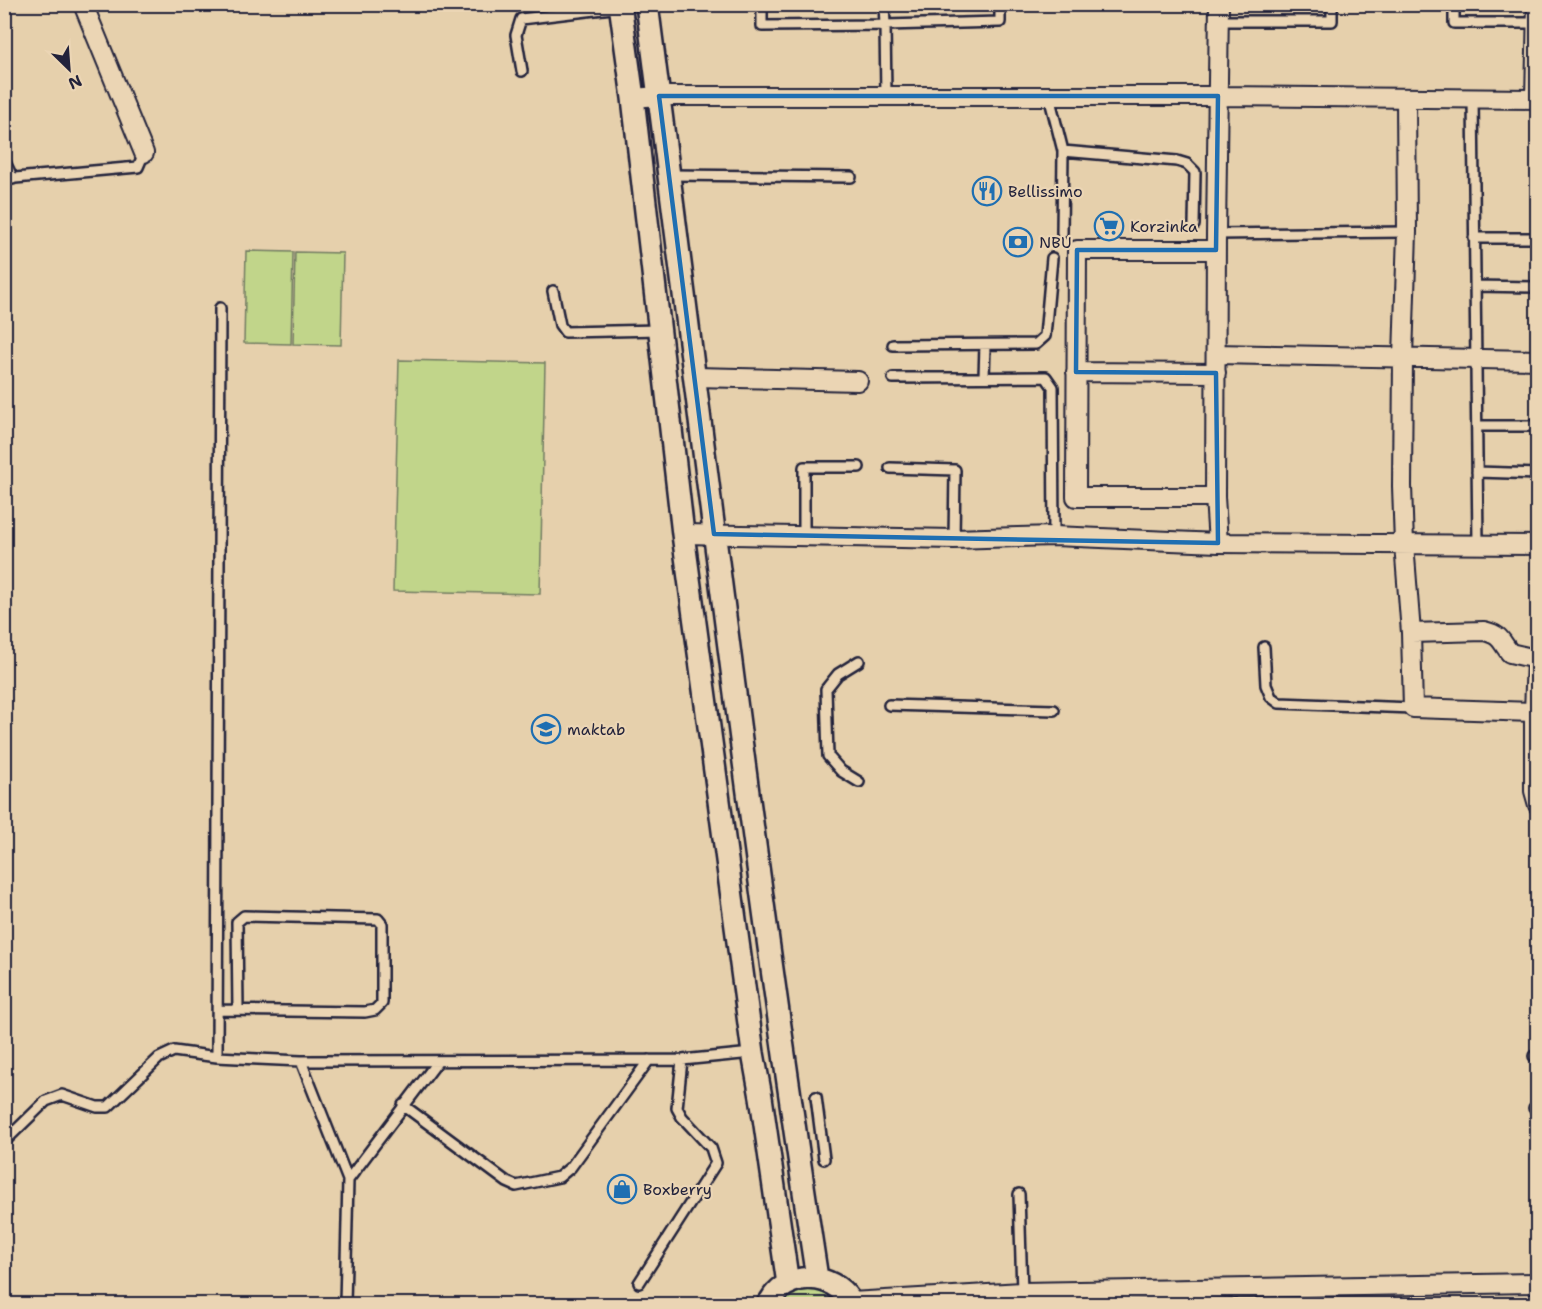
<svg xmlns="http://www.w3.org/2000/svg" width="1542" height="1309" viewBox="0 0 1542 1309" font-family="'Shantell Sans',sans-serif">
	<rect width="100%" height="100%" fill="#e6d0ac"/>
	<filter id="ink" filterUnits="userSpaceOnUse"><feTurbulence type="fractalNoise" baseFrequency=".0167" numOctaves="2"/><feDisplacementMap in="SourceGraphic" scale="12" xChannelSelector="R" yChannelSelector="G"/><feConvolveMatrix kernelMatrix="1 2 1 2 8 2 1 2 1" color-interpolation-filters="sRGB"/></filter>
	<g filter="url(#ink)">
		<!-- grass -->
		<path fill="#c1d58a" stroke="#727c62" stroke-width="1.5" d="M246 251 293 252 291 344 244 343Z
			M295 252 343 253 341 345 293 344Z
			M399 360 545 363 540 594 393 591Z
			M809 1288C822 1290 832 1293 840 1304H782C789 1295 797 1291 809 1288Z"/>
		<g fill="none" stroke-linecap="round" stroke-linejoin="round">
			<!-- service casing -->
			<g stroke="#22223b" stroke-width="14">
				<path id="service" d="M762 4V26L885 25 884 4
					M1454 4V23H1538
					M1219 21H1332V4
					M522 71 516 35 521 19 620 7
					M886 95 885 25 1000 22V4
					M1049 96 1063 151 1177 161 1187 164 1195 172 1194 225
					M1473 98 1478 544
					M4 160 13 179
					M669 175 851 177
					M4 179 138 167 144 153
					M1062 233 1063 151
					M1216 234 1407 232
					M1474 238H1538
					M1475 286 1538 287
					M553 291 560 325 565 332 660 330
					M893 345 1036 344 1045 336 1052 258
					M984 377 985 345
					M893 378 1046 377 1053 387 1054 536
					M1477 426H1538
					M890 468 955 470 954 539
					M1477 472 1538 474
					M804 537V467H859
					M1264 647 1266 685 1271 697 1279 703 1413 708
					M889 705 1054 710
					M859 782 841 771 828 756 826 689 838 674 859 661
					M218 1010 365 1012 375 1010 382 1003V924L378 919 244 916 237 922 238 1010
					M1534 1056H1538
					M217 1057 220 308
					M301 1061 348 1180 345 1304
					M816 1097 824 1159
					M403 1105 507 1182 516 1186 559 1177 571 1167 649 1060
					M1534 1108H1538
					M4 1142 46 1101 62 1095 97 1107H108L159 1058 174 1051 217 1057 301 1061 682 1060 752 1053
					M348 1180 438 1061
					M1019 1194 1022 1292
					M639 1283 716 1163 711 1148 682 1117 677 1108 682 1060"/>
			</g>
			<!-- minor casing -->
			<g stroke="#22223b" stroke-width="22">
				<path id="minor" d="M83 4 144 153
					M633 98 659 96H1218L1538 99
					M1406 98 1407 232 1403 357 1402 486 1404 544 1411 633 1413 708 1534 712
					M1535 99 1537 4
					M1216 354 1538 360
					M1076 372 1216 373
					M695 377 858 381
					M1215 497H1076L1077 250H1216
					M683 534 954 539 1054 536 1218 543 1538 545
					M1218 543 1215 497 1216 234 1219 4
					M1411 633 1484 631C1501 635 1500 640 1510 653L1536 659
					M1538 659H1536L1534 712V791L1538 805
					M851 1302 1022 1292 1538 1283"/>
			</g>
			<!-- tertiary casing -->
			<g stroke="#22223b" stroke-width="26">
				<path id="tertiary" d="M620 4 633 98 683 534 753 1053 761 1097 788 1284
					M647 4C702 429 752 855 817 1278
					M768 1304C771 1301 773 1296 776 1293 799 1268 838 1277 852 1304"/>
			</g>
			<!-- service -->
			<use href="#service" stroke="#ebd5b4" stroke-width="9"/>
			<!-- minor -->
			<use href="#minor" stroke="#ebd5b4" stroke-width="18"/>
			<!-- tertiary -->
			<use href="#tertiary" stroke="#ebd5b4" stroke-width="21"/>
		</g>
	</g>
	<!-- marked area -->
	<path fill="none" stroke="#1f6fb2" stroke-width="4.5" stroke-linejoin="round" d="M659 96H1218L1216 250H1077L1076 372 1216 373 1218 543 714 534Z"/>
	<!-- icons -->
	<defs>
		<g id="restaurant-ring" transform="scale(1.5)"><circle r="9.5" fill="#ebd5b4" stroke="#1f6fb2" stroke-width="1.5"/><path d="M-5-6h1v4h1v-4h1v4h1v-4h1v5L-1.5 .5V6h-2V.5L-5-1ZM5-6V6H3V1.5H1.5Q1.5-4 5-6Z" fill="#1f6fb2"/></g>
		<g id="supermarket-ring" transform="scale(1.5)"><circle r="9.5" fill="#ebd5b4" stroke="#1f6fb2" stroke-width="1.5"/><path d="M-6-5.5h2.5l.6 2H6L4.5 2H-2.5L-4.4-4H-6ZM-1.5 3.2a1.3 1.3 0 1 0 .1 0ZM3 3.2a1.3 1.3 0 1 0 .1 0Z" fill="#1f6fb2"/></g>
		<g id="bank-ring" transform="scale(1.5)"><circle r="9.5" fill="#ebd5b4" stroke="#1f6fb2" stroke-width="1.5"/><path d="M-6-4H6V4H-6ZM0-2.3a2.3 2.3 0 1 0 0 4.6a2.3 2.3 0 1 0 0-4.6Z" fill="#1f6fb2"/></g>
		<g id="school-ring" transform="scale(1.5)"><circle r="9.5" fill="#ebd5b4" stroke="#1f6fb2" stroke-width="1.5"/><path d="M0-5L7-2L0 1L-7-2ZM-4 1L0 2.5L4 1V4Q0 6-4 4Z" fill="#1f6fb2"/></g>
		<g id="shop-ring" transform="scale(1.5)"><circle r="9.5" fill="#ebd5b4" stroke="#1f6fb2" stroke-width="1.5"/><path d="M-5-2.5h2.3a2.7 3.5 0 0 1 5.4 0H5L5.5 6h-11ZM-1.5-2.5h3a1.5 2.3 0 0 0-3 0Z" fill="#1f6fb2"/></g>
	</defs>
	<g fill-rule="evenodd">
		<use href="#restaurant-ring" x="987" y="191"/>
		<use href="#supermarket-ring" x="1109" y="226"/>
		<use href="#bank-ring" x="1018" y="242"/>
		<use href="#school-ring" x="546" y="729"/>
		<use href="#shop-ring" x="622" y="1189"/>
	</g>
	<g text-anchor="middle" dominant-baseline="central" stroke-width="4.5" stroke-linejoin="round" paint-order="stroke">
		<!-- poi labels -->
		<g font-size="16" fill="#22223b" stroke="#ebd5b4" text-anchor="start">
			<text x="1008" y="191">Bellissimo</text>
			<text x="1130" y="226">Korzinka</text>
			<text x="1039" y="242">NBU</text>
			<text x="567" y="729">maktab</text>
			<text x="643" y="1189">Boxberry</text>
		</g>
	</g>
	<!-- margin -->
	<rect width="1542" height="1309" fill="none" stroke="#ebd5b4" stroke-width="24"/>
	<rect x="12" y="12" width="1518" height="1285" fill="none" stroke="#22223b" stroke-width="2" filter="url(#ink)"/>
	<!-- north arrow -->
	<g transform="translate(69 69) rotate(155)" stroke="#ebd5b4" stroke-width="4.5" paint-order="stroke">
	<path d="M0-4.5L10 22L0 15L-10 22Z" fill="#22223b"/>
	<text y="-9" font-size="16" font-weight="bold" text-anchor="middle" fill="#22223b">N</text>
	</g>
</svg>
